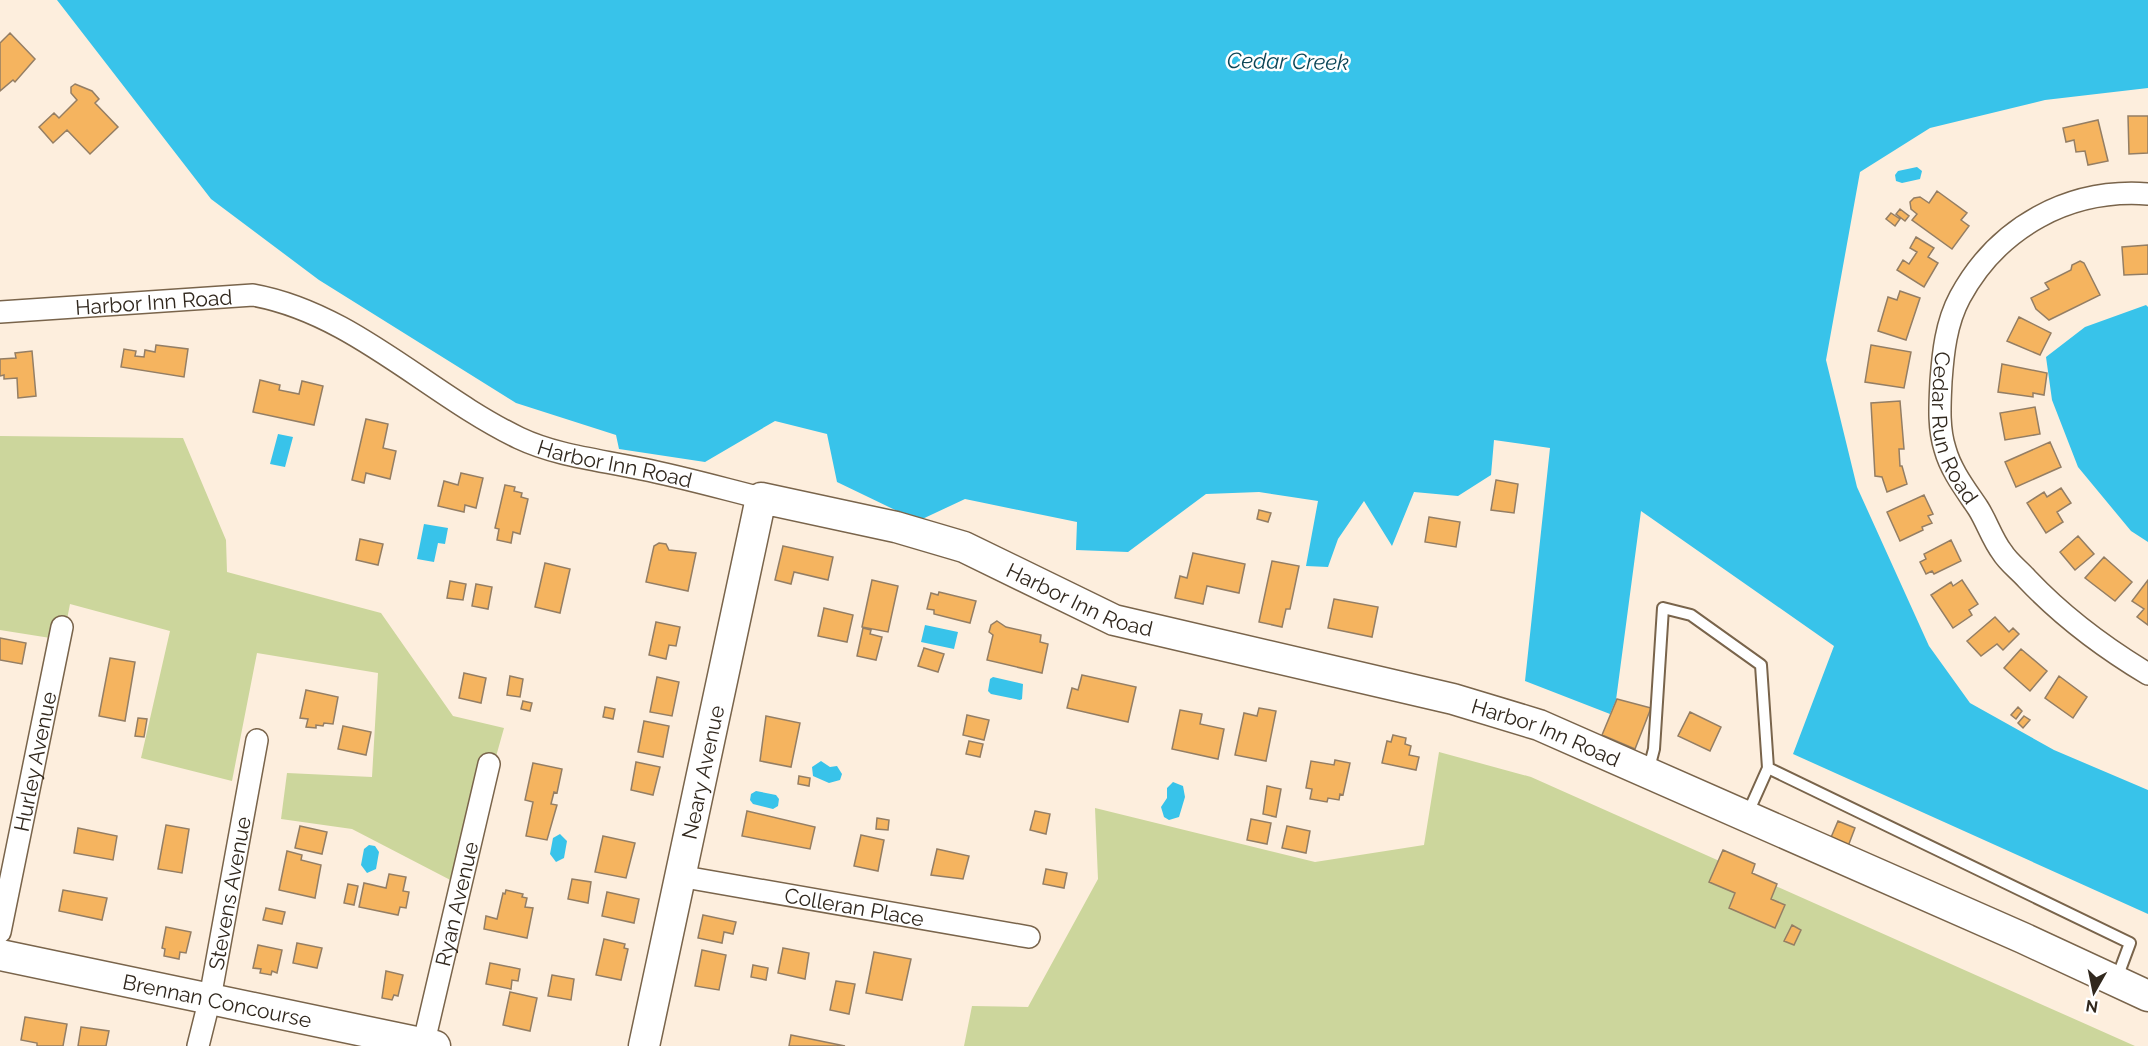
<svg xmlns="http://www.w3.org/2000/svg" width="2148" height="1046" viewBox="0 0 2148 1046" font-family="Raleway,sans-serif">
	<rect width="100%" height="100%" fill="#fdeedd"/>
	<!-- green -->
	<path fill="#ccd69c" d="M0 436 183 438 226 540 227 572 381 613 453 716 504 728 460 885 352 829 281 819 287 773 372 777 378 673 257 653 232 781 141 758 170 631 70 604 63 640 0 630Z
		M1439 752 1531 777 2135 1046H964L972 1006 1028 1007 1098 879 1095 808 1315 862 1424 845Z"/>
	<!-- water -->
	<path fill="#38c3ea" d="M57 0H2148V88L2045 100 1930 128 1860 172 1826 360 1857 487 1929 646 1970 703 2054 750 2148 790V914L1793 754 1834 646 1641 511 1616 700 1610 714 1525 681 1550 448 1494 440 1491 475 1458 496 1414 492 1392 546 1364 501 1338 539 1328 567 1306 566 1318 501 1259 492 1206 494 1128 552 1076 550 1077 522 965 499 918 521 837 482 827 434 775 421 705 462 619 449 616 435 516 403 319 280 211 199Z
		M1917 167 1922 171 1920 179 1902 183 1896 181 1895 175 1898 171Z
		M2146 305 2148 307V542L2131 531 2078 467 2052 400 2046 357 2085 327Z
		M278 434 293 437 285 467 270 464Z
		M424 524 448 528 445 544 438 543 434 562 417 559Z
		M925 625 958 632 954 649 921 642Z
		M993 677 1023 684 1022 699 1020 700 991 694 988 691 990 679Z
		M821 761 830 767 837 766 842 774 840 780 829 783 813 776 812 767Z
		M1173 782 1183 786 1185 797 1179 817 1169 820 1164 817 1161 807 1167 798V788Z
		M756 791 776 795 779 799 778 806 773 809 753 804 750 800 751 794Z
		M560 834 567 841 564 858 556 862 550 854 553 838Z
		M369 845 375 846 379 852 376 869 367 873 361 865 364 849Z"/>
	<!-- building -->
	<path fill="#f5b45f" stroke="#947e64" stroke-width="1.5" d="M10 33 35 59 15 82 13 80 0 91V43Z
		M75 84 92 91 99 99 95 103 118 127 90 154 67 130 53 143 39 127 54 113 59 118 77 100 71 93V87Z
		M2128 116H2148V153L2129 154Z
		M2098 120 2108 161 2088 165 2085 151 2076 152 2074 140 2066 142 2063 128Z
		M1937 191 1967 213 1961 220 1969 226 1952 249 1912 220 1917 214 1911 209 1910 202 1914 198 1920 197 1929 203Z
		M1900 209 1909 216 1905 221 1896 214Z
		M1891 213 1900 219 1895 226 1886 219Z
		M1916 237 1934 248 1928 257 1938 263 1924 287 1897 270 1903 260 1909 264 1917 252 1910 248Z
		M2148 245V274L2124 275 2122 247Z
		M2080 261 2084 263 2100 295 2049 320 2036 309 2031 298 2049 289 2045 283 2071 270 2072 265Z
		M1900 291 1920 298 1906 340 1878 331 1888 297 1897 300Z
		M2019 317 2051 333 2040 355 2007 341Z
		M156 345 188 349 184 377 121 367 124 349 136 351 135 356 144 357 145 350 155 352Z
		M1871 345 1911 352 1904 388 1865 382Z
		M32 351 36 396 18 398 17 378 4 379V375L0 376V359L16 358 15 353Z
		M2002 364 2047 373 2044 395 2033 393V397L1998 392Z
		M260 380 280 385 279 390 299 394 302 381 323 386 314 425 253 412Z
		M1900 401 1904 449H1899L1900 466H1902L1907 484 1887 492 1882 477 1875 476 1871 403Z
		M2035 407 2040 434 2005 440 2000 413Z
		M366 419 388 424 383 448 396 451 390 479 366 473 364 483 352 480Z
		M2050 442 2061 467 2016 487 2005 462Z
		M461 473 483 478 476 508 465 505 464 512 438 506 444 481 458 485Z
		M1496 480 1518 484 1514 513 1491 510Z
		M505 485 515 487 514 491 522 493 521 497 528 499 520 534 513 532 511 543 497 540 499 529 495 528Z
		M2061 488 2071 503 2057 512 2063 522 2046 533 2027 503 2044 492 2047 497Z
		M1924 495 1933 514 1928 516 1932 523 1922 527 1923 530 1900 541 1887 512Z
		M1259 510 1271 513 1268 522 1257 519Z
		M1429 517 1460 522 1456 547 1425 542Z
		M2078 536 2094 554 2075 570 2060 552Z
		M360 539 383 544 378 565 356 560Z
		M1951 540 1961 561 1934 574 1932 571 1926 574 1920 562 1926 559 1924 554Z
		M659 543 666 544 669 550 696 553 688 591 646 582 654 546Z
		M783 546 833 557 828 580 794 572 791 584 775 580Z
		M1193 553 1245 564 1239 593 1207 586 1203 604 1175 598 1180 576 1187 578Z
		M2104 557 2132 582 2115 601 2085 578Z
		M1272 561 1299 566 1290 609H1286L1282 627 1259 622Z
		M545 563 570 569 560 613 535 607Z
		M872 580 898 586 888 632 862 627Z
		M1962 580 1978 604 1969 610 1972 615 1953 628 1931 595 1951 582 1953 586Z
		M2148 580V625L2137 617 2144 609 2132 601Z
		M450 581 466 584 463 600 447 598Z
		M476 584 492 587 488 609 472 606Z
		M939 592 976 601 970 623 934 614V610L927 609 931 593 938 595Z
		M1334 599 1378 607 1372 637 1328 628Z
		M824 608 853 615 847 642 818 636Z
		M1995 617 2009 632 2013 628 2019 634 2003 650 1997 644 1981 656 1967 641Z
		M997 621 1006 627 1041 635 1040 642 1048 644 1042 673 987 660 993 635 989 632 991 625Z
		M656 622 680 627 676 646 669 645 666 659 649 655Z
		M863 628 871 630 870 634 882 637 876 660 857 656Z
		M0 638 26 643 22 664 0 660Z
		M924 648 944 654 938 672 918 666Z
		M2021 649 2047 671 2030 691 2004 668Z
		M110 658 135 662 125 721 99 716Z
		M464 673 486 678 481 703 459 698Z
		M1082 675 1136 687 1128 722 1067 708 1072 688 1078 690Z
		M510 676 523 679 520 697 507 695Z
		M2059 676 2087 697 2073 718 2045 698Z
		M657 677 679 682 672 716 650 712Z
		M306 690 338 697 333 724 324 723 323 726 316 725V728L306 727 308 719 300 718Z
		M1617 699 1651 708 1635 749 1602 735Z
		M523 701 532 703 530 711 521 709Z
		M605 707 615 709 613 719 603 717Z
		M2018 707 2022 711 2016 719 2011 715Z
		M1259 708 1276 711 1266 761 1235 755 1244 713 1257 716Z
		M1180 710 1202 714 1200 724 1224 729 1218 759 1172 749Z
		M1690 712 1721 727 1710 751 1678 736Z
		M967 715 989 720 984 740 963 735Z
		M766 716 800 723 791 767 760 761Z
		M2024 716 2030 720 2023 728 2018 723Z
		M138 718 147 719 144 737 135 736Z
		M644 721 669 726 663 757 638 752Z
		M343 726 371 732 366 755 338 749Z
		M1393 735 1406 738 1405 744 1411 746 1409 755 1419 757 1416 770 1382 763 1387 741 1391 742Z
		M969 741 983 744 980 757 966 754Z
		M1335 760 1350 763 1343 795 1340 794 1339 800 1328 798 1327 802 1310 799 1312 789 1306 788 1311 761 1334 765Z
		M636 762 660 767 653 795 631 790Z
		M533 763 562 769 557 793 554 792 551 804 557 805 547 840 526 836 533 802 525 800Z
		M799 776 810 778 809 786 798 784Z
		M1267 786 1281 789 1276 817 1263 814Z
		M747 811 815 827 810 849 742 836Z
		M1035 811 1050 814 1046 834 1030 830Z
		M877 818 889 820 888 830 876 829Z
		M1251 819 1271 823 1267 844 1247 840Z
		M1838 821 1855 828 1847 849 1829 842Z
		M166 825 189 829 182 873 158 869Z
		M300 826 327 832 322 854 295 848Z
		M1287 826 1310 831 1306 853 1282 848Z
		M78 828 117 836 113 860 74 853Z
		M861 835 884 840 878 871 854 866Z
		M603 836 635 843 626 878 595 872Z
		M937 849 969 856 963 879 931 875Z
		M1723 850 1755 864 1752 873 1777 884 1771 899 1785 905 1775 928 1729 908 1735 893 1709 882Z
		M287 851 302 855 301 860 321 865 315 898 279 890Z
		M1046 869 1067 873 1064 888 1043 884Z
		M389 874 406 877 403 891 409 892 406 908 400 907 398 915 359 907 364 883 386 888Z
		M572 879 591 882 588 903 568 899Z
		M348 884 358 886 354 905 344 903Z
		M63 890 107 898 102 920 59 911Z
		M506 890 523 894 522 897 527 898 525 907 533 908 527 938 484 929 486 916 497 919 503 893 505 894Z
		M607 892 639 899 634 923 602 916Z
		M266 908 285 912 282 924 263 920Z
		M703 915 736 922 733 934 724 932 722 943 698 938Z
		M1792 925 1801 930 1794 945 1784 941Z
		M166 927 191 932 186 953 180 952 179 959 164 956 165 949 162 948Z
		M604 939 625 944 624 948 628 949 621 980 596 975Z
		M297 943 322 948 317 968 293 963Z
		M258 945 282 950 277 973 272 971 271 975 260 973 261 969 253 968Z
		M783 948 809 953 805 979 778 973Z
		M702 950 726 955 719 990 695 986Z
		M874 952 911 959 902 1000 866 993Z
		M490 963 520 969 518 981 512 980 511 989 486 984Z
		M753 965 768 968 766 980 751 977Z
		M386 971 403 975 398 996 394 995 392 1000 382 998Z
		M552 975 574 979 571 1000 548 996Z
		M836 981 855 984 849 1014 830 1010Z
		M510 992 537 998 530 1031 503 1025Z
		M25 1017 67 1024 63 1046H37V1043L21 1040Z
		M81 1027 109 1031 106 1046H78Z
		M791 1035 845 1046H789Z"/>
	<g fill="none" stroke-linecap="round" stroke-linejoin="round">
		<!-- service casing -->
		<g stroke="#79644b" stroke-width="14">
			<path id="service" d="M1648 772 1654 749 1663 608 1691 615 1761 665 1768 768
				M1747 815 1768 768 2130 943 2117 978"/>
		</g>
		<!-- minor casing -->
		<g stroke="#79644b" stroke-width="24">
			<g id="minor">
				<path id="s1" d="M2148 194C2069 188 1998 227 1960 297 1946 323 1943 353 1941 381 1940 403 1938 427 1945 449 1951 471 1966 490 1978 508 1987 522 1992 539 2002 552 2008 562 2019 570 2027 579 2063 617 2103 647 2148 674"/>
				<path id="s2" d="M0 312 253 295C353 313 428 394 519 438 557 456 601 460 642 469 682 477 721 488 761 498"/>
				<path id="s3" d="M679 876 1029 937"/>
				<path id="s4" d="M0 932 62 627"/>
				<path id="s5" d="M198 1046 210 998 257 740"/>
				<path id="s6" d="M423 1046 489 764"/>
			</g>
		</g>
		<!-- secondary casing -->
		<g stroke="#79644b" stroke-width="33">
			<g id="secondary">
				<path id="s7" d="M0 955 435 1046"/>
				<path id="s8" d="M644 1046 761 498 896 527 964 547 1114 620 1453 699 1539 725 2023 938 2148 996"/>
			</g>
		</g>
		<!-- service -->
		<use href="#service" stroke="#fff" stroke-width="10"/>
		<!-- minor -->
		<use href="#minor" stroke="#fff" stroke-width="21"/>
		<!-- secondary -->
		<use href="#secondary" stroke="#fff" stroke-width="30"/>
	</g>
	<g text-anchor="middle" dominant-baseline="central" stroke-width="5" stroke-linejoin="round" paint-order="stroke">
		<!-- street labels -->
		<g font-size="21" fill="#31281e" stroke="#fff">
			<text stroke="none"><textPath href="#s2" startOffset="154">Harbor Inn Road</textPath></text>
			<text stroke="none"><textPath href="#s1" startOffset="363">Cedar Run Road</textPath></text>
			<text stroke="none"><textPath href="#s2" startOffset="657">Harbor Inn Road</textPath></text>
			<text stroke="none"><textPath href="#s8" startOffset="897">Harbor Inn Road</textPath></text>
			<text stroke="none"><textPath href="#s8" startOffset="1383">Harbor Inn Road</textPath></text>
			<text stroke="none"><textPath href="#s4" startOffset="174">Hurley Avenue</textPath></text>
			<text stroke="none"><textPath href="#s8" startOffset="280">Neary Avenue</textPath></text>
			<text stroke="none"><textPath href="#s5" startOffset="156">Stevens Avenue</textPath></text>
			<text stroke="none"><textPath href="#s6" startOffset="146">Ryan Avenue</textPath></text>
			<text stroke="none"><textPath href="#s3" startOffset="178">Colleran Place</textPath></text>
			<text stroke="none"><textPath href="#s7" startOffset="222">Brennan Concourse</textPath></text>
		</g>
		<!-- water labels -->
		<g font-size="22" font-style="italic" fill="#0d4758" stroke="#fff">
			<text transform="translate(1288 61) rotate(1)">Cedar Creek</text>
		</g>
	</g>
	<!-- north arrow -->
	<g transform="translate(2094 992) rotate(189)" stroke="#ffffff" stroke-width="4.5" paint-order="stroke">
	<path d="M0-4.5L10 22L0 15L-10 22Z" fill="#31281e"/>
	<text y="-9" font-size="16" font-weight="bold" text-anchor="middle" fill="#31281e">N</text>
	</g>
</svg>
